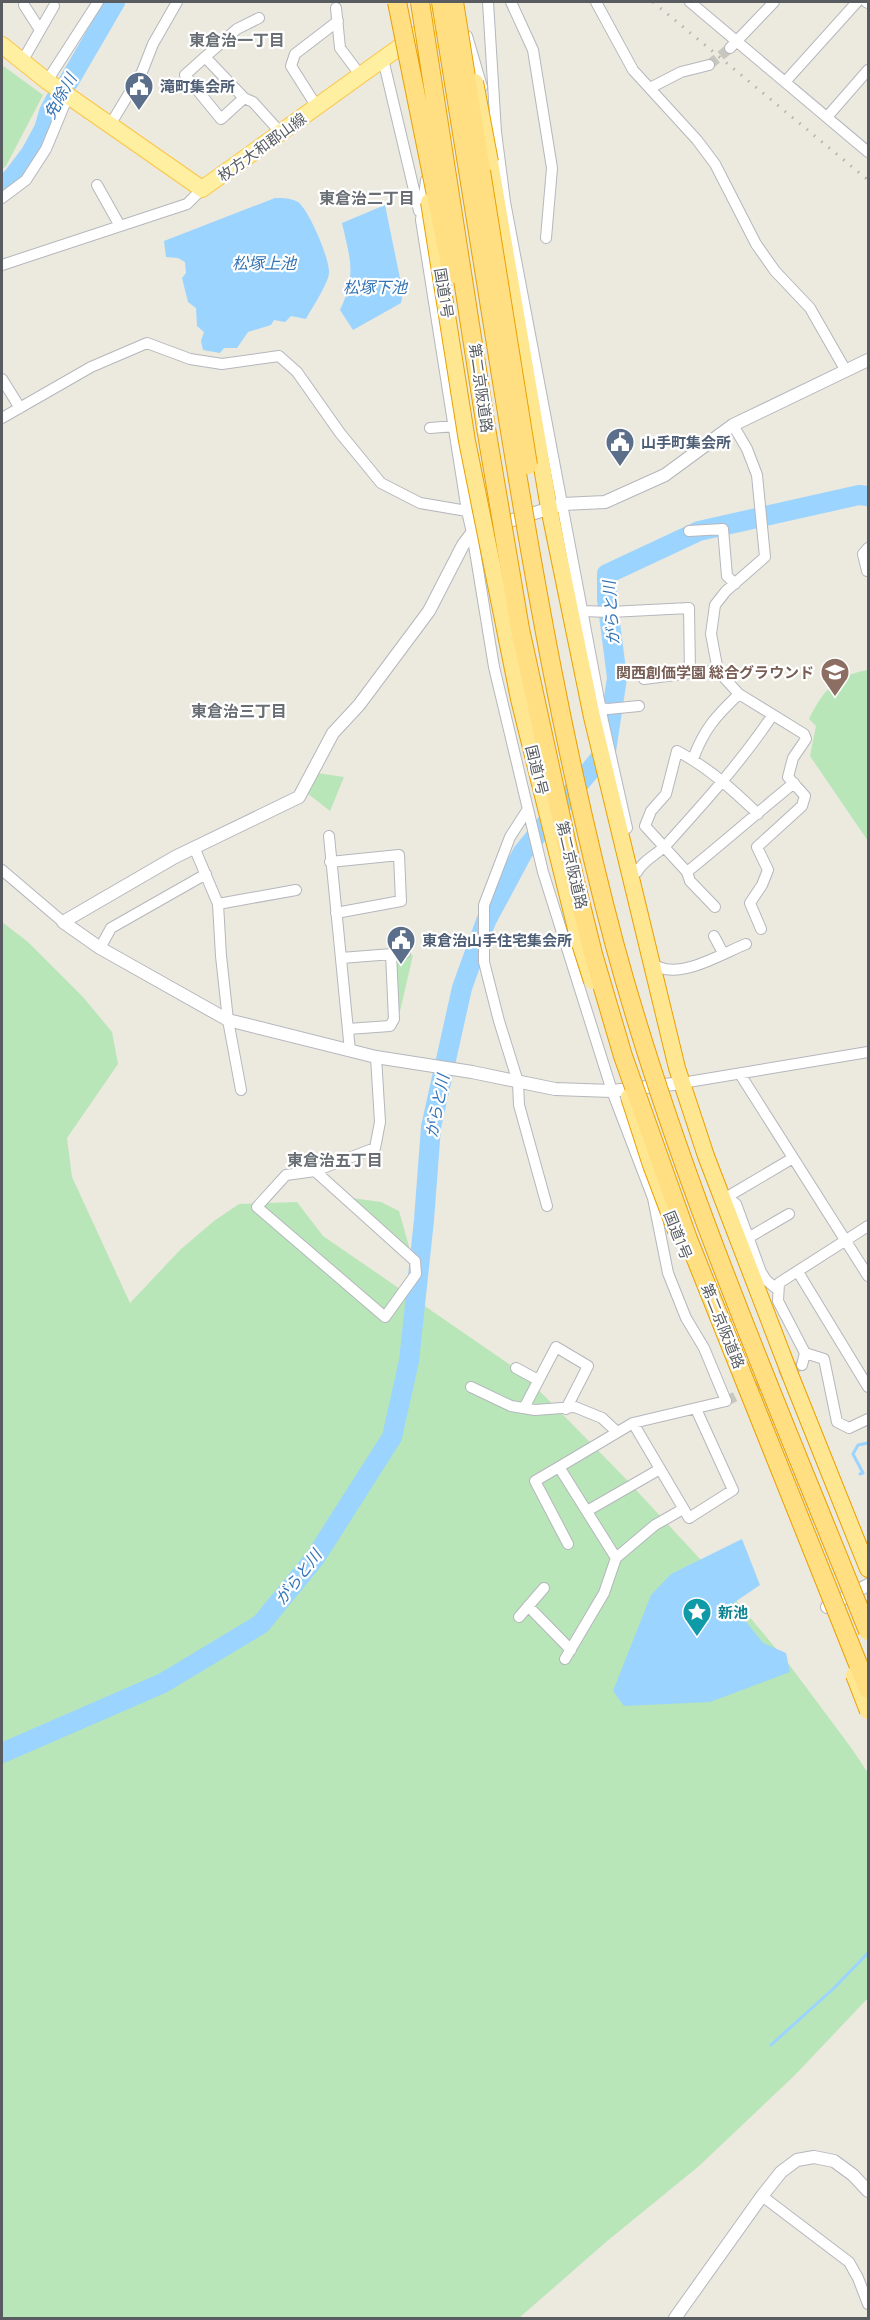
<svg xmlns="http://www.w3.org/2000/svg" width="870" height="2320" viewBox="0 0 870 2320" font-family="Manrope,'Noto Sans JP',sans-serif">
	<rect width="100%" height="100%" fill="#ece9de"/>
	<!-- green -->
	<path fill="#b8e6b8" d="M2 65 43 95 6 166 2 169Z
		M868 670V841L810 756 816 726 809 719C823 690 837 675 868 670Z
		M317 773 344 777 330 811 307 793Z
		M2 922 28 942 83 997 112 1032 118 1064 67 1138 72 1177 130 1303 180 1250 214 1221 239 1204 297 1202 323 1236 522 1373 625 1478 713 1573 788 1663 852 1749 868 1773V1998L795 2075 699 2166 606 2242 519 2318H2Z
		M413 955 400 1011 396 1015 393 956Z
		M352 1198 381 1202 399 1211 410 1250Z"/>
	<!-- water -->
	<path fill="#9bd4ff" d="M275 198C283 198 291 198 298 202 309 210 330 259 329 273 328 284 312 308 306 319L291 316 285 322 274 320 271 325 248 332 237 348H224L220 353 203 350 201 341 204 332 197 326 196 308 188 302 182 278 186 273 185 262 178 258 166 257 164 241Z
		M385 205 403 293 401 303 353 330 340 310C357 274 350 259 342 223Z
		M742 1539 760 1585 732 1604 763 1643 786 1653 790 1672 710 1702 624 1706 613 1691 651 1595 671 1574Z"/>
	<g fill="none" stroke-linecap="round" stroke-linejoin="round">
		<!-- stream -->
		<path stroke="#9bd4ff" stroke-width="3" d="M860 1474 863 1473 853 1454 858 1445 868 1443
			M771 2045 833 1989 868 1953"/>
		<!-- river -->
		<path stroke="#9bd4ff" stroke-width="20" d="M2 187 13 177 31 153 44 129 49 112 57 97 69 81 115 2
			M2 1753 163 1683 261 1624 315 1558 392 1437 409 1361 424 1220 431 1127 462 988 486 921 523 852 606 751 617 678 607 599V574L699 531 859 495 868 496"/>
		<!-- minor-tunnel -->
		<path stroke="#c7c6bf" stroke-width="10" stroke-dasharray="10 5" stroke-linecap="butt" d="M709 65 730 48
			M726 1401 802 1365"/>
		<!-- minor casing -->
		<g stroke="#b5b7bd" stroke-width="12">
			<path id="minor" d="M488 2 496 132 505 202 603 721 627 828
				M511 2 533 50 552 168 546 238
				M596 2 633 70 697 140 715 164 756 244 775 271 810 308 846 371
				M690 2 868 152
				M866 2 868 3
				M24 5 40 30
				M336 8 340 48 361 76
				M259 18 237 29 205 57 244 98 253 102 281 133
				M467 36 482 87
				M730 48 774 2
				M205 57 185 75 221 119 244 98
				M383 59 419 211
				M23 60 54 6
				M47 81 98 2
				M785 82 857 2
				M650 88 681 72 709 65
				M317 107 291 66 295 54 338 21
				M827 117 868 70
				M110 125 142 72 153 44 177 2
				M426 180 421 220 467 511 472 533 494 667 543 872 612 1091 653 1198 668 1273 686 1318 704 1348 726 1401 633 1423 559 1467 616 1558 655 1525 683 1509
				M97 185 120 226
				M2 198 26 180 46 149 68 96
				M2 265 187 204 202 189
				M2 379 20 408
				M2 418 91 367 147 343 190 359 222 364 279 356 297 372 340 433 381 483 420 503 467 511
				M733 425 747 449 757 475 765 557 726 591 715 605 711 634 718 671 739 694 804 734 806 739 793 758 788 777 805 796 802 806 757 847 768 870 762 885 750 903 761 929
				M430 428 455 426
				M689 531 723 529 727 576 735 584
				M867 571 863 554 868 548
				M583 611 610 612 689 608 690 673 718 671
				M644 679 690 673
				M600 708 608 709 639 706
				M693 759C704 729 716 716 739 694
				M528 809 510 837 484 905V962L499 1021 518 1082 519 1105 547 1206
				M758 814C733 790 708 767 677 751L666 794 651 811 645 826 687 872C723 843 758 812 794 783
				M329 836 350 1051
				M194 847 218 904 221 956 228 1020 241 1090
				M330 862 399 855 401 901 336 913
				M2 870 63 922
				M637 872C643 860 658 854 667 844 704 803 741 762 772 716
				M687 872 690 881 715 907
				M218 904 296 890
				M714 936 723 953
				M100 948 111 928 206 874
				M341 958 405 953
				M659 967C683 978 723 953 746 944
				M348 1029 390 1026 394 1019 391 954
				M740 1074 868 1276
				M682 1083 868 1052
				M315 1171 286 1175 257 1207 385 1317 416 1274 415 1261 315 1171 375 1148 380 1122 376 1057
				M727 1197 793 1158
				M728 1198 736 1204 761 1272 766 1280 778 1290
				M748 1238 789 1214
				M798 1272 868 1387
				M805 1353 778 1301 779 1283 868 1226
				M802 1365 805 1353 824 1359 837 1422 849 1428 868 1419
				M516 1368 538 1380
				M471 1387 511 1406 535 1410 575 1407 602 1418 617 1432
				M524 1408 556 1347 588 1366 566 1409
				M633 1423 689 1518 733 1490 696 1409
				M559 1467 535 1481 568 1544
				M587 1511 660 1469
				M528 1606 571 1650
				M519 1617 544 1588
				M565 1659 604 1593 616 1558
				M762 2196 849 2262 858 2278 868 2304"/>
		</g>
		<!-- tertiary casing -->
		<g stroke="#b5b7bd" stroke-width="14">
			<path id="tertiary" d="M682 1083 612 1091 555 1089 472 1072 376 1057 228 1020 100 948 63 922 175 857 299 797 333 733 359 705 429 611 463 545 472 533 563 504 605 502 665 475 733 425 868 360
				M827 1607 868 1585
				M675 2318 762 2196 781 2172 797 2160 814 2157 834 2161 853 2175 868 2191"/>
		</g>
		<!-- primary casing -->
		<g stroke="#fac749" stroke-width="18">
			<path id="primary" d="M2 45 47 81 202 189 454 8"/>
		</g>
		<!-- trunk casing -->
		<g stroke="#eaa000" stroke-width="18">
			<path id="trunk" d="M490 162 549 508 592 717 677 1068 706 1156 791 1377 868 1569"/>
		</g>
		<!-- minor -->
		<use href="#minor" stroke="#fff" stroke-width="10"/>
		<!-- tertiary -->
		<use href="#tertiary" stroke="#fff" stroke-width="12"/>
		<!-- primary -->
		<use href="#primary" stroke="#ffefa0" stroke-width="16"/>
		<!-- trunk -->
		<use href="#trunk" stroke="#ffe791" stroke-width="16"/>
		<!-- rail -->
		<path stroke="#b1b2b2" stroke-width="3" stroke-dasharray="1.5 8" stroke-linecap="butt" d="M653 2 868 180"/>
		<!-- trunk-bridge casing -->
		<g stroke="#eaa000" stroke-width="18" stroke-linecap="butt">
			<path id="trunk-bridge" d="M475 82 490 162
				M429 202 467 441 519 699 578 937 592 981
				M629 1097 651 1165 676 1231
				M854 1675 868 1711"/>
		</g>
		<!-- motorway-bridge casing -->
		<g stroke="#eaa000" stroke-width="20" stroke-linecap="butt">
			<path id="motorway-bridge" d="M397 2 452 274
				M420 2 486 428 520 629 574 877 593 954 623 1056 688 1239 868 1689
				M441 2C462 130 482 259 503 388 533 575 566 763 615 946 679 1181 778 1405 868 1631
				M454 2 528 465"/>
		</g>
		<!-- trunk-bridge -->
		<use href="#trunk-bridge" stroke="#ffe791" stroke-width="16"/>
		<!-- motorway-bridge -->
		<use href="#motorway-bridge" stroke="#ffdf82" stroke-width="18"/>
	</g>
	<!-- icons -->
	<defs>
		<g id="civic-pin" transform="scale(1.5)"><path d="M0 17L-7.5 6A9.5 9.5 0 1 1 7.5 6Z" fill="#5c6f8a" stroke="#fff"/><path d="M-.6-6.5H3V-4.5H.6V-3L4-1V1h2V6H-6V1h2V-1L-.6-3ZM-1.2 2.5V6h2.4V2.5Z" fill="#fff"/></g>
		<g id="school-pin" transform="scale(1.5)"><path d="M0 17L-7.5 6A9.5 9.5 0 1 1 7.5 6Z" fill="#8d6e63" stroke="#fff"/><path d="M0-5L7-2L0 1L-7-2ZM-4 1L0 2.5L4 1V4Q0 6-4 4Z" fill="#fff"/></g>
		<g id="sight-pin" transform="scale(1.5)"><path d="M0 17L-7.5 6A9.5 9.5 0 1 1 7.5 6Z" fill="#0f9aa8" stroke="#fff"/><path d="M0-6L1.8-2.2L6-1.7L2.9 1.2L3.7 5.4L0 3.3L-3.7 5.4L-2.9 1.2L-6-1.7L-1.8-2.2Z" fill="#fff"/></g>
	</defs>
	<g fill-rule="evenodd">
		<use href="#civic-pin" x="139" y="86"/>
		<use href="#civic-pin" x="620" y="442"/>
		<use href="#school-pin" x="835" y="672"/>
		<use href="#civic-pin" x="401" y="940"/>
		<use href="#sight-pin" x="697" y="1612"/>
	</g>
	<g text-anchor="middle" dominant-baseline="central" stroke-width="4.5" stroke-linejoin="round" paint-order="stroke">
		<!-- service labels -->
		<g font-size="15" font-weight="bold" fill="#4e5e75" stroke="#fff" text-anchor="start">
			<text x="160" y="86">滝町集会所</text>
			<text x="641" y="442">山手町集会所</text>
			<text x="422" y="940">東倉治山手住宅集会所</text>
		</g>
		<!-- street labels -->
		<g font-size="15" fill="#585c61" stroke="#fff">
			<text transform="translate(262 147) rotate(-36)">枚方大和郡山線</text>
			<text transform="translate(444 293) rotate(81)">国道1号</text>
			<text transform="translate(481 388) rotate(82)">第二京阪道路</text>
			<text transform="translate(537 770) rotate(76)">国道1号</text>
			<text transform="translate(572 865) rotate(77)">第二京阪道路</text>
			<text transform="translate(678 1235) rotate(68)">国道1号</text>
			<text transform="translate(723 1326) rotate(68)">第二京阪道路</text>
		</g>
		<!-- education labels -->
		<g font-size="15" font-weight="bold" fill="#785e54" stroke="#fff" text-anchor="end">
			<text x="814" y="672">関西創価学園 総合グラウンド</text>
		</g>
		<!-- culture labels -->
		<g font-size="15" font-weight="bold" fill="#0d838f" stroke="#fff" text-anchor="start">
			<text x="718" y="1612">新池</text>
		</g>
		<!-- neighbourhood labels -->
		<g font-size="16" font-weight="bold" fill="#686e73" stroke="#fff">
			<text x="237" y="40">東倉治一丁目</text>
			<text x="367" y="198">東倉治二丁目</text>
			<text x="239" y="711">東倉治三丁目</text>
			<text x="335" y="1160">東倉治五丁目</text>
		</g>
		<!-- water labels -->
		<g font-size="16" font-style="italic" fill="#3374b7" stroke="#fff">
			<text transform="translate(60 96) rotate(-61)">免除川</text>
			<text x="264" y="263">松塚上池</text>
			<text x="375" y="287">松塚下池</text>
			<text transform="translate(611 613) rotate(-94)">がらと川</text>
			<text transform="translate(437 1106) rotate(-79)">がらと川</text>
			<text transform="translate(298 1577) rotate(-52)">がらと川</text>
		</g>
	</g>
	<!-- border -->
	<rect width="870" height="2320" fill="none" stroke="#585c61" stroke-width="6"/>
</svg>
